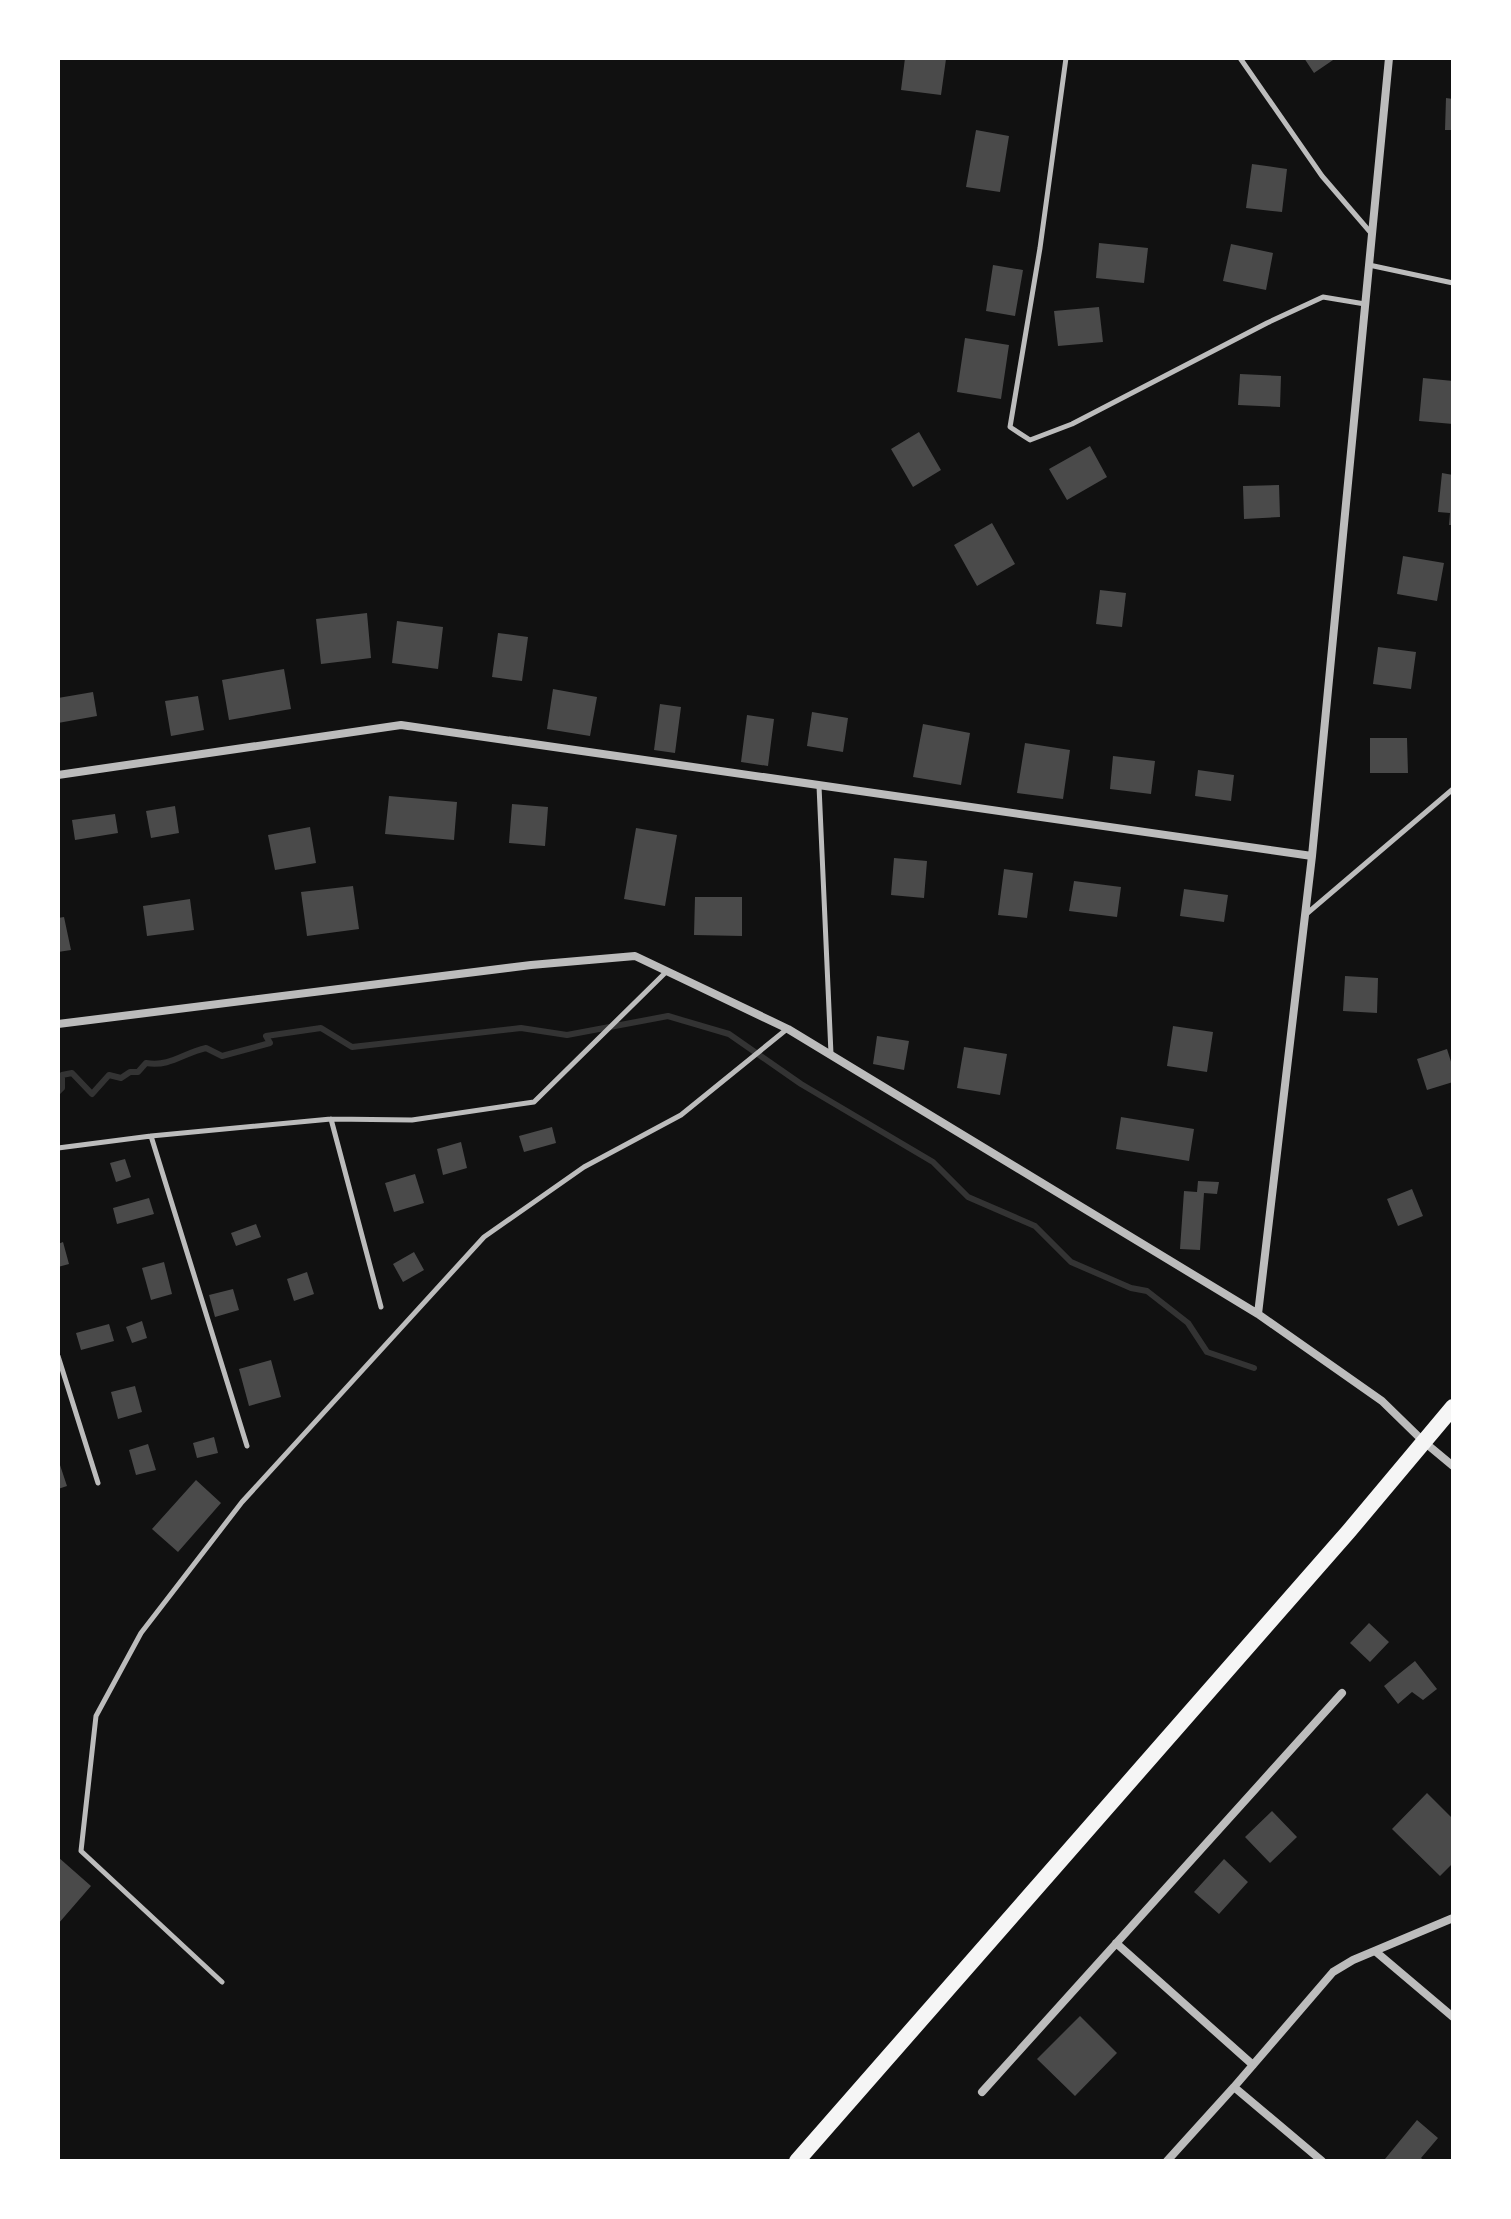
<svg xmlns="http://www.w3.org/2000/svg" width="1511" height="2219" viewBox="0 0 1511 2219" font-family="Montserrat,sans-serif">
	<rect width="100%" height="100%" fill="#111"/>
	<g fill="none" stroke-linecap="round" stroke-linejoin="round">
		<!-- stream -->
		<path stroke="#333" stroke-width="6" d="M58 1092 62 1088V1075L72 1073 92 1094 109 1075 121 1078 130 1072H138L146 1063C171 1067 183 1053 206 1048L222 1056 270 1043 266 1036 321 1028 352 1047 521 1028 567 1035 668 1016 729 1034 801 1084 933 1162 968 1197 1035 1226 1071 1262 1131 1288 1147 1291 1188 1323 1207 1352 1254 1368"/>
	</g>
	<!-- building -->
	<path fill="#4a4a4a" d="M905 58 946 59 941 95 901 90Z
		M1304 58H1336L1314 73Z
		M1446 98 1453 99V130H1445Z
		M976 130 1009 136 1000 192 966 187Z
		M1252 164 1287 169 1282 212 1246 208Z
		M1099 243 1148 248 1144 283 1096 278Z
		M1231 244 1273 253 1266 290 1223 281Z
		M993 265 1023 270 1015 316 986 311Z
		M1099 307 1103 342 1058 346 1054 311Z
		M965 338 1009 345 1001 399 957 392Z
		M1240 374 1281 376 1280 407 1238 405Z
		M1423 378 1453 381V424L1419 421Z
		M919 432 941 470 913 487 891 449Z
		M1090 446 1107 477 1067 500 1049 469Z
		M1442 473 1453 475V525H1449L1450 513 1438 512Z
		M1279 485 1280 517 1244 519 1243 486Z
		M992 523 1015 564 977 586 954 545Z
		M1403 556 1444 563 1437 601 1397 594Z
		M1100 590 1126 593 1122 627 1096 624Z
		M367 613 371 658 321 664 316 619Z
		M397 621 443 627 438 669 392 663Z
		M498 633 528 637 522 681 492 677Z
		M1378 647 1416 652 1411 689 1373 684Z
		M284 669 291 709 229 720 222 680Z
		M553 689 597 697 590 736 547 729Z
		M93 692 97 716 58 723V698Z
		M198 696 204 730 171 736 165 701Z
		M660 704 681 707 675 753 654 750Z
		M812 712 848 718 843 752 807 746Z
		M747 715 774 719 768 766 741 762Z
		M923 724 970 733 961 785 913 777Z
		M1370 738H1407L1408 773H1370Z
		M1025 743 1070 750 1063 799 1017 793Z
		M1113 756 1155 761 1151 794 1110 789Z
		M1198 770 1234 775 1231 801 1195 796Z
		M389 796 457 802 454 840 385 834Z
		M512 804 548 807 545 846 509 843Z
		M175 806 179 833 151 838 146 811Z
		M115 814 118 833 75 840 72 820Z
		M310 827 316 863 275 870 268 835Z
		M636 828 677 835 665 906 624 899Z
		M894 858 927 861 924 898 891 895Z
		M1004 869 1033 873 1027 918 998 915Z
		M1074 881 1121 887 1117 917 1069 911Z
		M353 886 359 929 307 936 301 892Z
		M1184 889 1228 895 1224 922 1180 916Z
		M695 897H742V936L694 935Z
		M190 899 194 930 147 936 143 906Z
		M64 917 71 950 58 952V918Z
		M1345 976 1378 978 1377 1013 1343 1011Z
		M1173 1026 1213 1032 1207 1072 1167 1066Z
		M877 1036 909 1041 904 1070 873 1064Z
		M964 1047 1007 1054 1000 1095 957 1088Z
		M1447 1049 1453 1068V1082L1427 1090 1417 1059Z
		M1121 1117 1194 1129 1189 1161 1116 1149Z
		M552 1127 556 1143 524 1152 519 1136Z
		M461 1142 467 1168 443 1175 437 1149Z
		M125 1159 131 1177 116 1182 110 1163Z
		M415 1174 424 1203 394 1212 385 1183Z
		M1198 1181 1219 1182 1217 1194 1204 1193 1200 1250 1180 1249 1184 1191 1197 1192Z
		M1412 1189 1423 1216 1398 1226 1387 1199Z
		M149 1198 154 1214 117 1224 113 1208Z
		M256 1224 261 1237 236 1246 231 1233Z
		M63 1242 69 1264 58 1267V1244Z
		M414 1252 424 1270 403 1282 393 1264Z
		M164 1262 172 1294 151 1300 142 1268Z
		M307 1272 314 1294 294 1301 287 1279Z
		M233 1289 239 1310 215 1317 209 1295Z
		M142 1321 147 1338 132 1343 126 1327Z
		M109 1324 114 1341 81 1350 76 1333Z
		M271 1360 281 1397 249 1406 239 1369Z
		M135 1386 142 1412 118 1419 111 1392Z
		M214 1437 218 1453 197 1458 193 1443Z
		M148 1444 156 1470 136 1475 129 1450Z
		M58 1459 67 1486 58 1489Z
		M196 1480 221 1503 178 1552 152 1529Z
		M1369 1623 1389 1642 1370 1662 1350 1643Z
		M1415 1661 1437 1689 1423 1700 1412 1692 1398 1704 1384 1686Z
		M1427 1793 1453 1819V1863L1440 1876 1392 1829Z
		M1272 1811 1297 1837 1270 1863 1245 1837Z
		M58 1857 91 1886 58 1924Z
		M1224 1859 1248 1882 1219 1914 1194 1892Z
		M1080 2016 1117 2053 1075 2096 1037 2059Z
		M1417 2120 1438 2138 1421 2158 1425 2161H1387L1385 2159Z"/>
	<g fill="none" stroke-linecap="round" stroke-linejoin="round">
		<!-- service -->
		<path stroke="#bcbcbc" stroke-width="5" d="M1066 58 1040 248 1010 427 1030 440 1072 424 1267 323 1323 297 1365 304
			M1240 58 1322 176 1371 233
			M1369 265 1453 283
			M819 786 831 1054
			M1304 916 1453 789
			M331 1119 381 1307
			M151 1136 247 1446
			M58 1148 151 1136 331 1119 412 1120 534 1102 666 972
			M58 1356 98 1483
			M222 1982 81 1851 96 1716 141 1633 242 1502 484 1237 584 1167 681 1115 787 1029"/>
		<!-- minor -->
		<path stroke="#bcbcbc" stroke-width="8" d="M58 775 401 725 1312 856
			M58 1024 531 965 635 956 788 1029 1258 1314 1382 1401 1423 1441 1453 1466
			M1258 1314 1312 856 1389 58
			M1116 1943 1253 2065
			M1375 1951 1453 2017
			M1234 2087 1322 2161
			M982 2092 1342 1693
			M1167 2161 1234 2087 1333 1972 1353 1960 1453 1918"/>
		<!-- secondary -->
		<path stroke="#f5f5f5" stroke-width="16" d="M797 2161 1349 1531 1453 1407"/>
	</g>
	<!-- border -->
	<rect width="1511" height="2219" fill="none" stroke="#ffffff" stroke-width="120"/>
</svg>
